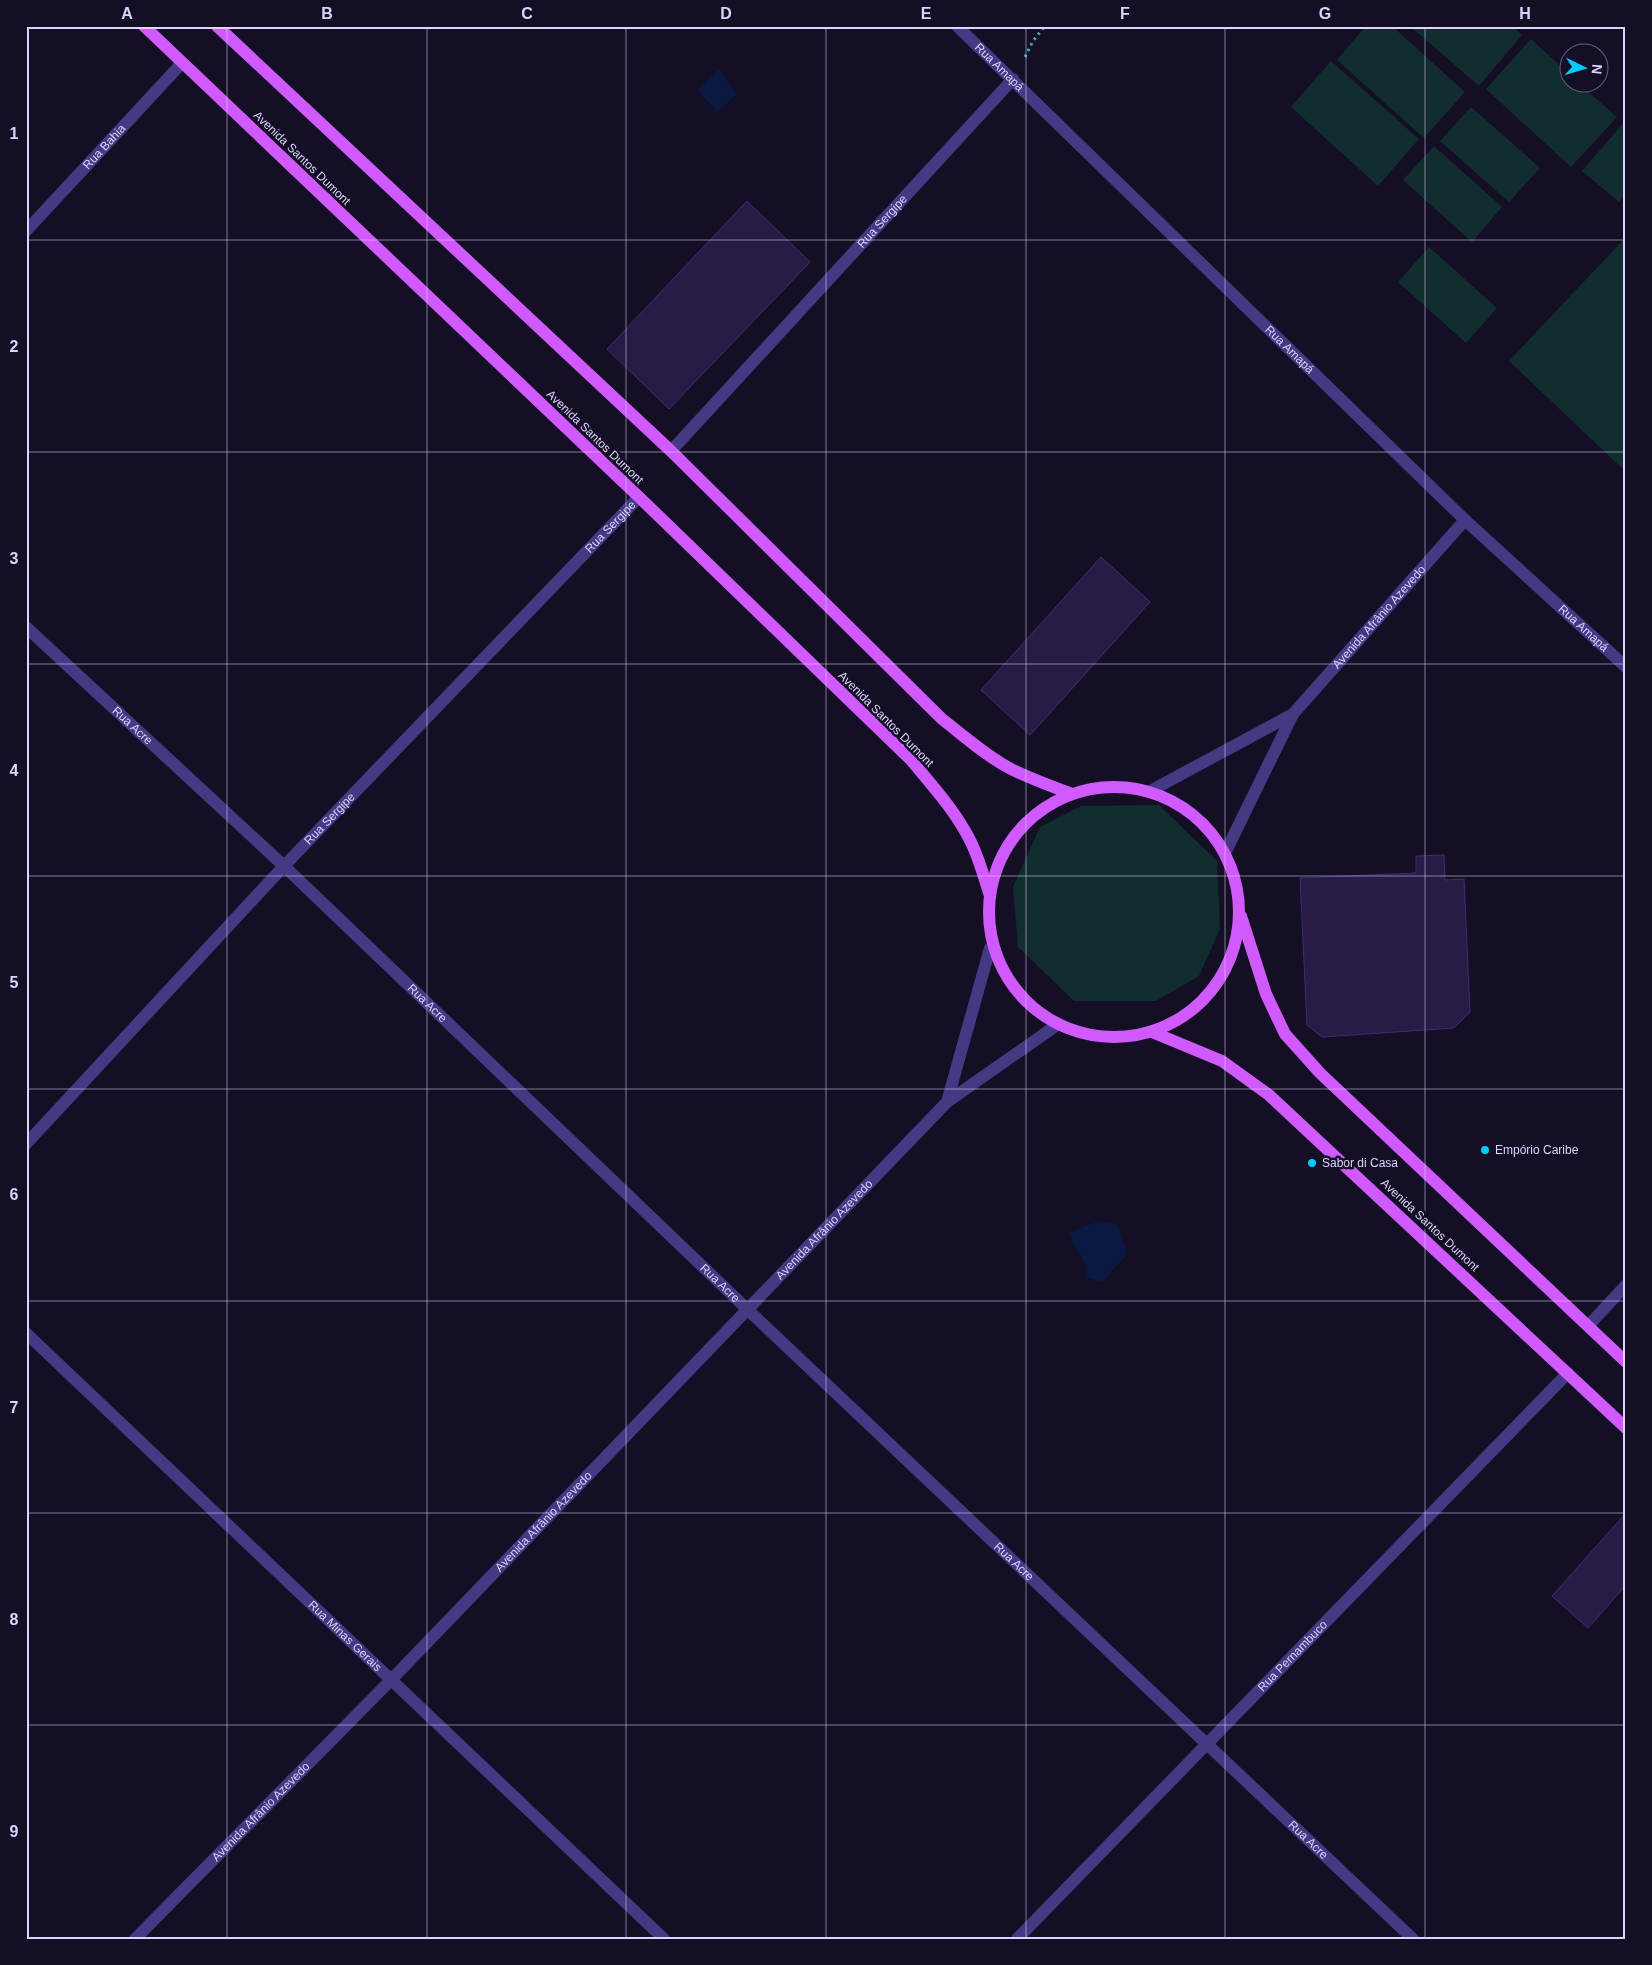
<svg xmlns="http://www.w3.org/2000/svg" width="1652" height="1965" viewBox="0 0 1652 1965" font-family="Arial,sans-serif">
	<rect width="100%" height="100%" fill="#150f25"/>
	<!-- green -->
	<path fill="#122d2f" d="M1366 26H1392L1465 92 1424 138 1337 60Z
		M1410 26H1512L1522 35 1479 86Z
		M1531 39 1569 74 1570 82 1578 83 1617 117 1571 167 1486 89Z
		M1331 61 1419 139 1378 186 1291 107Z
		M1471 107 1540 168 1509 202 1440 141Z
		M1626 120V194L1619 202 1582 171Z
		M1434 146 1502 207 1472 242 1403 180Z
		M1626 237V472L1509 361Z
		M1429 247 1497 308 1466 343 1398 282Z
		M1159 805 1217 861 1220 929 1199 976 1156 1001H1074L1018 947 1013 887 1040 827 1081 806Z"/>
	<!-- water -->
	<path fill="#0a1942" d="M719 69 736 95 717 112 698 90Z
		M1099 1221 1118 1225 1127 1255 1102 1282 1088 1278 1084 1261 1068 1233Z"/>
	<!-- building -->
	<path fill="#281b46" stroke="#412d71" d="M747 201 810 262 669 409 607 349Z
		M1101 557 1150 602 1030 735 981 690Z
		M1444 855 1445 880 1464 879 1470 1012 1454 1028 1322 1037 1307 1025 1300 878 1416 873V856Z
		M1626 1513V1585L1588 1628 1552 1596Z"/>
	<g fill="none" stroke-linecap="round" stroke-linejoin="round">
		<!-- path -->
		<path stroke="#2fb1b6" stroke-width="3" stroke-dasharray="2.5 4" stroke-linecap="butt" d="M1025 57 1033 41 1045 26"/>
		<!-- minor -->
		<g stroke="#443a84" stroke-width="12">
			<path id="s1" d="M957 26 1465 520 1626 667"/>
			<path id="s2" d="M26 231 182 63"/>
			<path id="s3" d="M671 451 1013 79"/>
			<path id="s4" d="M26 627 284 866 747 1309 1413 1939"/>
			<path d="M1154 789 1293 714"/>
			<path id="s5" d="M1227 849 1293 714 1465 520"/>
			<path id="s6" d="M26 1144 284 866 639 497"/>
			<path d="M1588 1326 1626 1285"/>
			<path id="s7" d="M26 1333 664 1939"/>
			<path id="s8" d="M1017 1939 1568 1373"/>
		</g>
		<!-- tertiary -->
		<g stroke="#443a84" stroke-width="12">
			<path d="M947 1102 990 948"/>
			<path id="s9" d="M135 1939 392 1679 947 1102 1057 1025"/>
		</g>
		<!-- primary -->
		<path stroke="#d15afe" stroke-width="12" d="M144 26 639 497 911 760C930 783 950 805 965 831 977 851 983 874 990 896
			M217 26 671 451 942 719C964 736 986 756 1011 769 1031 779 1051 786 1072 794
			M989 912a125 125 0 1 1 250 0a125 125 0 1 1-250 0Z
			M1241 916 1266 994 1285 1034 1320 1073 1626 1362
			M1152 1032 1222 1061 1269 1095 1626 1428"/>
	</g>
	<!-- grid -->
	<path fill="none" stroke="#dcd3ff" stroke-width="1" stroke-opacity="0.55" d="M227 26V1939M427 26V1939M626 26V1939M826 26V1939M1026 26V1939M1225 26V1939M1425 26V1939M26 240H1626M26 452H1626M26 664H1626M26 876H1626M26 1089H1626M26 1301H1626M26 1513H1626M26 1725H1626"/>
	<!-- markers -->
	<g fill="#01cafc" stroke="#150f25" stroke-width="2">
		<circle cx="1485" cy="1150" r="5"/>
		<circle cx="1312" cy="1163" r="5"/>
	</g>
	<g text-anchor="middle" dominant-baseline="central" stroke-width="5" stroke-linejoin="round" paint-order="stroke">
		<!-- street labels -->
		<g font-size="12" fill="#dcd3ff" stroke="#150f25">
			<text stroke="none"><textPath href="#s1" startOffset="59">Rua Amapá</textPath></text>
			<text stroke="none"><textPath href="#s2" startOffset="115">Rua Bahia</textPath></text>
			<text transform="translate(302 158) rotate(44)">Avenida Santos Dumont</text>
			<text stroke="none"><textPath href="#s3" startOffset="312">Rua Sergipe</textPath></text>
			<text stroke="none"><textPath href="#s1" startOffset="464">Rua Amapá</textPath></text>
			<text transform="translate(595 437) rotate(44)">Avenida Santos Dumont</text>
			<text stroke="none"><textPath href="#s6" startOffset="850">Rua Sergipe</textPath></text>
			<text stroke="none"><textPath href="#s5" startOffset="280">Avenida Afrânio Azevedo</textPath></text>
			<text stroke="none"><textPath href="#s1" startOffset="869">Rua Amapá</textPath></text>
			<text transform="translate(886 719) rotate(45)">Avenida Santos Dumont</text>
			<text stroke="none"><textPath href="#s4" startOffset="145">Rua Acre</textPath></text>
			<text stroke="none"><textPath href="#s6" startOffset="445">Rua Sergipe</textPath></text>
			<text stroke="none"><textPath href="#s4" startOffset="550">Rua Acre</textPath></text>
			<text transform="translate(1430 1225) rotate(43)">Avenida Santos Dumont</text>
			<text stroke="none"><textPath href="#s9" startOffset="989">Avenida Afrânio Azevedo</textPath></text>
			<text stroke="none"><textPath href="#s4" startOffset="955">Rua Acre</textPath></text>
			<text stroke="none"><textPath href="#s9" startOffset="584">Avenida Afrânio Azevedo</textPath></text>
			<text stroke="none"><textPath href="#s4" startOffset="1360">Rua Acre</textPath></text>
			<text stroke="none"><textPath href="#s7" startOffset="440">Rua Minas Gerais</textPath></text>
			<text stroke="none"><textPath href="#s8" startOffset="395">Rua Pernambuco</textPath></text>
			<text stroke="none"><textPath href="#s9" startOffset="179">Avenida Afrânio Azevedo</textPath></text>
			<text stroke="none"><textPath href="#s4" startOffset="1765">Rua Acre</textPath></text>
		</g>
		<!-- poi labels -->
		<g font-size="12" fill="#dcd3ff" stroke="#150f25" text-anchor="start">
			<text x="1495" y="1150">Empório Caribe</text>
			<text x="1322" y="1163">Sabor di Casa</text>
		</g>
	</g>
	<!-- border -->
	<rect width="1652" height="1965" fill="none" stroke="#150f25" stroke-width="55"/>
	<!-- north arrow -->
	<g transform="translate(1584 68) rotate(95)"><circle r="24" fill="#150f25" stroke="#655d7c"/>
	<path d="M0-4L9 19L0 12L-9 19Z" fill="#01cafc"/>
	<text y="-8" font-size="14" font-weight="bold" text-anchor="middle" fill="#dcd3ff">N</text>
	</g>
	<rect x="28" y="28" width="1596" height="1910" fill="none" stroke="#dcd3ff" stroke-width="2"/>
	<g font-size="16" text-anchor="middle" font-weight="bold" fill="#dcd3ff">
		<text x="127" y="19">A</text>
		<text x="327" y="19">B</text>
		<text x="527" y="19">C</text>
		<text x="726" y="19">D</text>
		<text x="926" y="19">E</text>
		<text x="1125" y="19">F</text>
		<text x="1325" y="19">G</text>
		<text x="1525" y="19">H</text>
		<text x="14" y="139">1</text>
		<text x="14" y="352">2</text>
		<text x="14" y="564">3</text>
		<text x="14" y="776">4</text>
		<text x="14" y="988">5</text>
		<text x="14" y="1200">6</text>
		<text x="14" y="1413">7</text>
		<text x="14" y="1625">8</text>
		<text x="14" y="1837">9</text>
	</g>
</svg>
